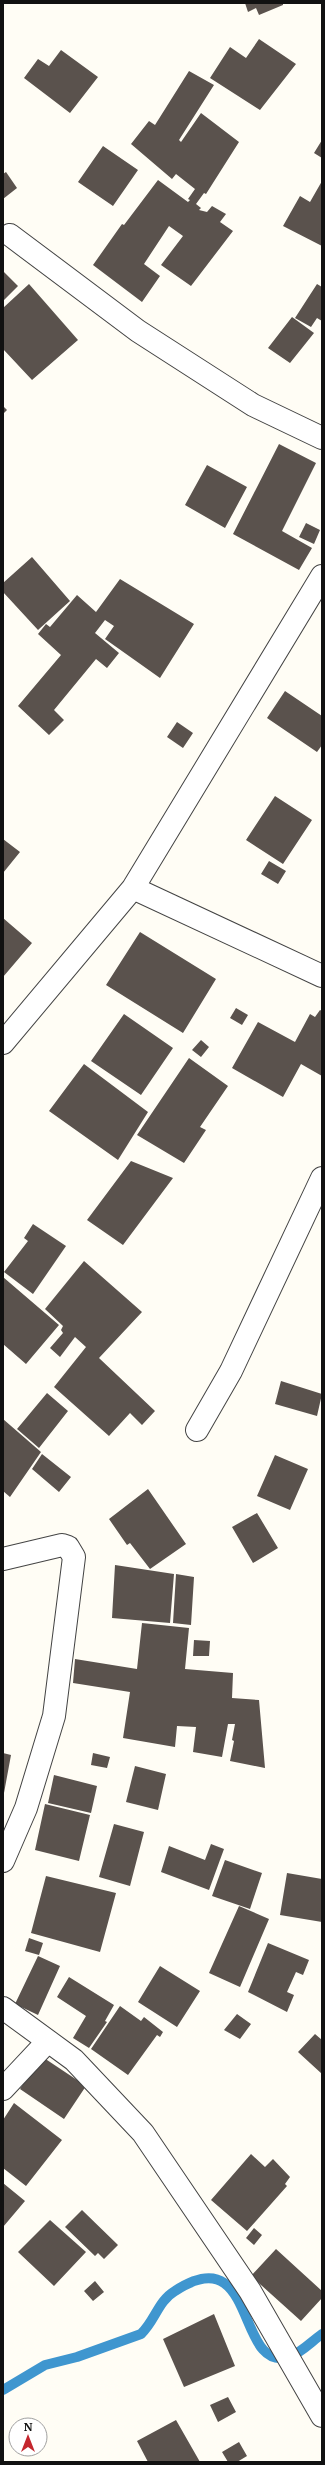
<svg xmlns="http://www.w3.org/2000/svg" width="325" height="2465" viewBox="0 0 325 2465" font-family="Merriweather,serif">
	<rect width="100%" height="100%" fill="#fffdf5"/>
	<g fill="none" stroke-linecap="round" stroke-linejoin="round">
		<!-- stream -->
		<path stroke="#3f96cf" stroke-width="10" d="M3 2390 45 2365 77 2357 141 2334C155 2321 158 2301 175 2291 258 2237 235 2373 289 2357 301 2353 312 2341 322 2334"/>
	</g>
	<!-- building -->
	<path fill="#5a524d" d="M245 3H283V5L259 15 256 8 248 12Z
		M259 39 296 64 260 110 210 78 230 47 246 58Z
		M61 50 98 77 70 113 24 78 38 59 49 66Z
		M189 71 214 85 179 140 181 142 201 113 239 142 206 194 204 193 196 204 201 208 199 210 207 212 212 206 226 214 220 222 233 231 191 286 161 265 183 236 169 226 144 264 160 276 142 302 93 265 122 224 124 225 158 180 188 202 190 200 188 199 195 189 176 174 172 179 131 144 149 121 155 125Z
		M322 140V158L314 153Z
		M103 146 138 170 113 206 78 182Z
		M6 172 17 188 3 199V174Z
		M322 181V246L283 226 300 196 310 202Z
		M3 271 18 286 3 301Z
		M29 284 78 340 32 380 3 349V308Z
		M317 284 322 287V321L317 318 311 327 295 318Z
		M292 317 314 333 290 363 268 348Z
		M3 406 7 410 3 414Z
		M279 444 316 463 282 531 312 548 299 570 233 534Z
		M207 465 247 487 225 528 185 505Z
		M306 523 320 530 314 544 299 537Z
		M32 557 70 601 38 630 3 592V583Z
		M120 579 194 624 160 678 105 639 114 626 105 620 95 633 119 653 107 668 96 659 54 710 64 720 49 735 18 706 61 655 38 634 46 624 50 627 77 595 96 612Z
		M285 691 322 716V745L317 752 267 718Z
		M177 722 193 733 183 748 167 737Z
		M275 796 312 820 283 864 246 840Z
		M3 839 20 852 3 873Z
		M269 861 286 871 278 884 261 874Z
		M3 918 32 943 3 977Z
		M140 932 216 979 183 1033 106 985Z
		M236 1008 248 1015 242 1025 230 1018Z
		M320 1010 322 1011V1076L301 1064 283 1097 232 1068 258 1022 295 1042 310 1014 315 1017Z
		M124 1014 173 1048 141 1095 91 1061Z
		M201 1040 209 1047 201 1057 192 1050Z
		M189 1058 228 1086 200 1127 206 1130 184 1163 137 1135Z
		M84 1064 148 1112 118 1160 49 1111Z
		M131 1161 173 1178 123 1245 87 1220Z
		M33 1224 66 1246 33 1294 4 1272 28 1241 24 1238Z
		M84 1261 142 1312 99 1358 155 1411 142 1425 130 1413 109 1436 54 1387 86 1347 75 1337 60 1357 50 1348 63 1333 61 1330 63 1326 45 1309Z
		M3 1277 59 1325 26 1364 3 1344Z
		M281 1381 322 1394 317 1416 275 1404Z
		M47 1393 68 1411 39 1448 17 1429Z
		M3 1419 41 1452 10 1497 3 1491Z
		M42 1454 71 1477 59 1492 32 1469Z
		M275 1455 308 1469 290 1510 257 1496Z
		M148 1489 186 1544 150 1569 130 1543 127 1545 109 1519Z
		M257 1513 278 1548 253 1563 232 1527Z
		M115 1565 174 1574 170 1623 112 1618Z
		M176 1574 194 1577 191 1625 173 1623Z
		M142 1623 189 1628 185 1669 233 1673 232 1698 259 1700 265 1768 230 1761 234 1741 232 1740 235 1724H228L222 1757 193 1752 196 1727 177 1726 175 1747 123 1738 130 1692 73 1683 75 1659 137 1669Z
		M194 1640 210 1641 209 1656H193Z
		M3 1753 11 1755 4 1793H3Z
		M93 1753 110 1757 107 1768 91 1765Z
		M135 1766 166 1774 158 1810 126 1802Z
		M54 1775 97 1786 91 1813 48 1803Z
		M45 1804 90 1815 79 1861 35 1850Z
		M114 1824 144 1832 130 1886 99 1877Z
		M211 1844 224 1849 209 1890 161 1872 169 1846 205 1860Z
		M225 1860 262 1873 250 1909 212 1896Z
		M287 1873 322 1879V1922L280 1915Z
		M46 1876 116 1893 100 1952 31 1933Z
		M239 1906 269 1919 240 1987 209 1973Z
		M29 1938 43 1943 39 1955 25 1951Z
		M268 1943 309 1960 303 1975 296 1972 287 1992 294 1995 287 2012 248 1992Z
		M38 1956 60 1966 38 2015 15 2004Z
		M160 1966 200 1991 177 2027 138 2002Z
		M69 1977 114 2005 105 2021 107 2022 89 2048 73 2038 86 2016 57 1997Z
		M120 2006 141 2021 144 2017 163 2032 160 2037 157 2035 128 2075 91 2049Z
		M237 2014 251 2024 240 2039 224 2030Z
		M315 2034 322 2040V2074L298 2052Z
		M41 2056 86 2086 64 2119 20 2089Z
		M14 2103 62 2140 26 2186 3 2168V2120Z
		M251 2154 265 2167 273 2159 290 2177 285 2184 287 2186 247 2231 211 2200Z
		M3 2183 25 2201 3 2227Z
		M82 2210 118 2245 104 2259 98 2253 95 2256 65 2227Z
		M50 2220 86 2252 54 2286 18 2252Z
		M254 2228 262 2235 254 2245 246 2238Z
		M276 2249 322 2291V2298L301 2321 251 2276Z
		M95 2281 104 2292 93 2301 84 2291Z
		M214 2314 235 2366 184 2387 163 2339Z
		M228 2397 236 2412 218 2422 210 2405Z
		M176 2420 200 2462H148L137 2441Z
		M239 2442 247 2456 237 2462H228L222 2452Z"/>
	<g fill="none" stroke-linecap="round" stroke-linejoin="round">
		<!-- minor casing -->
		<g stroke="#444" stroke-width="24">
			<path id="minor" d="M10 235 138 331 253 405 322 438
				M133 888 322 976
				M3 1043 133 888 322 576
				M197 1430 231 1371 322 1178
				M3 1559 62 1545 68 1547 74 1557 54 1716 26 1808 3 1861
				M3 2008 74 2060 143 2133 250 2291 322 2416
				M3 2089 48 2041"/>
		</g>
		<!-- minor -->
		<use href="#minor" stroke="#fff" stroke-width="22"/>
	</g>
	<!-- border -->
	<rect width="325" height="2465" fill="none" stroke="#111111" stroke-width="8"/>
	<!-- north arrow -->
	<g transform="translate(28 2437)"><circle r="19" fill="#ffffff" stroke="#a0a0a0"/>
	<path d="M0-3L7 15L0 10L-7 15Z" fill="#c4262e"/>
	<text y="-6" font-size="11" font-weight="bold" text-anchor="middle" fill="#111111">N</text>
	</g>
</svg>
